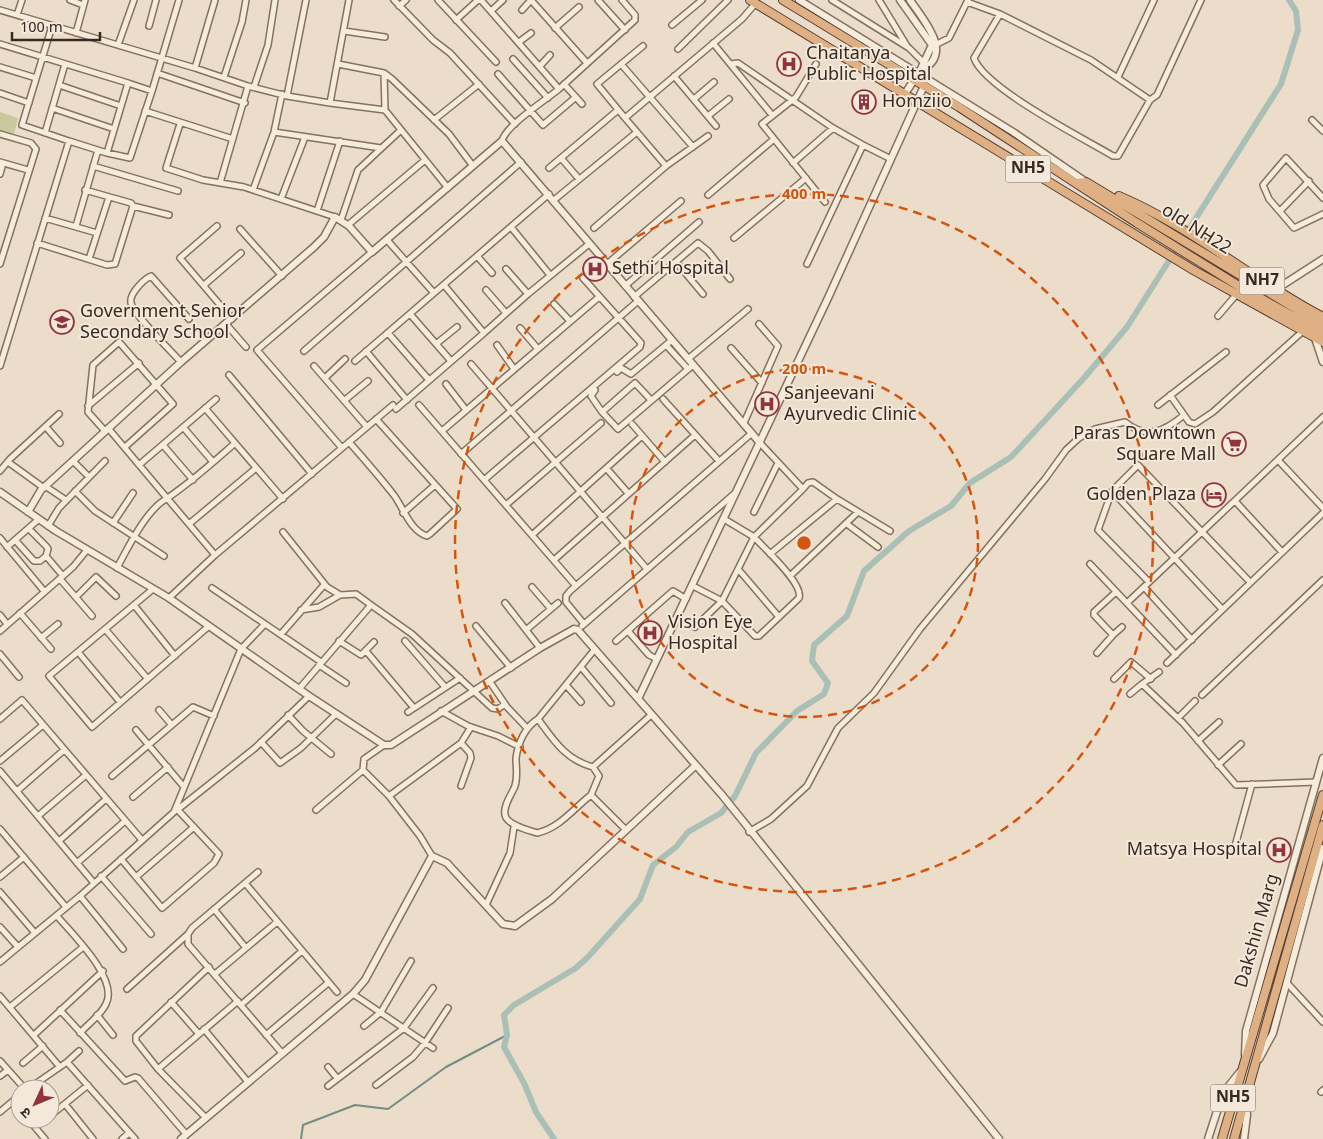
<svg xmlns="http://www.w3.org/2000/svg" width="1323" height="1139" viewBox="0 0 1323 1139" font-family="Georgia,'Noto Sans Devanagari',serif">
	<rect width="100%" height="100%" fill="#ebddca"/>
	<!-- green -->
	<path fill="#c9c99e" d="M0 112 18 118 14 134 0 131Z"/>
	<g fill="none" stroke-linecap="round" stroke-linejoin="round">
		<!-- stream -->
		<path stroke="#718e83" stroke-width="2" d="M301 1139 303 1125 355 1105 388 1109 446 1067 507 1035"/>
		<!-- canal -->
		<path stroke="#aac0b7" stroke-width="6" d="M554 1139 536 1112 524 1083 504 1047 507 1035 504 1015 514 1005 576 968 588 957 640 899 653 865 676 847 688 832 721 813 735 796 756 753 797 711 824 694 828 683 812 661 814 645 847 616 864 571 909 531 951 506 970 483 1011 457 1084 378 1127 327 1281 84 1298 30 1296 11 1289 0"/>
		<!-- minor casing -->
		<g stroke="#867060" stroke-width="8">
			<path id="minor" d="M70 0 83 5
				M394 0 433 40 450 53 515 124
				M438 0 496 62
				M481 0 559 89C547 99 505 126 502 141
				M531 0 587 63
				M598 0 625 30
				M832 0 909 48 926 65
				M879 0 907 46
				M967 2 1000 14 1091 60 1150 100 1157 95 1201 0
				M399 6 406 0
				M0 10 195 68 215 0
				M522 10 531 0
				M491 11 503 0
				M1000 14 974 58C984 88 1083 138 1113 156H1118L1150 100
				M17 15 22 0
				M456 20 478 0
				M672 25 702 0
				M52 26 22 125 69 141
				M149 26 156 0
				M555 28 579 7
				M344 31 385 37
				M76 33 85 0
				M519 42 531 33
				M713 43 772 115
				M0 44 128 83
				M937 44 949 38 968 0
				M118 45 134 0
				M678 49 728 0
				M513 59 548 98
				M338 64 384 73 392 79 449 134 473 166
				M621 64 693 147
				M731 64 738 63 833 128 863 145
				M816 64 796 97 762 124 825 202
				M540 66 550 55
				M0 67 36 78
				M195 68 248 86 287 96 306 0
				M157 73 245 103
				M384 73 385 110
				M498 74 543 125 576 97
				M674 76 716 126
				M224 77 242 22 246 0
				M1118 77 1154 0
				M564 84 582 104
				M59 85 121 106
				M254 87 268 45 275 0
				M559 89 635 20V15L622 0
				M0 93 29 103
				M287 96 330 103 349 0
				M694 99 714 82
				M330 103 385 110 448 188
				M52 108 114 129
				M145 111 233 139
				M708 116 729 99
				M625 118 597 84 643 46
				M434 120 479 84
				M1312 120 1323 131
				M180 124 166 168 203 180 244 187 335 217
				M274 132 381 148
				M45 133 65 64
				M0 134 31 143 36 149 0 264
				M107 153 130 158 152 91
				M561 158 579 179
				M0 162 28 170
				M793 163 833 128
				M93 166 178 191
				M666 166 625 118 742 19 755 4
				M549 168 618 110
				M0 174 3 163
				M220 183 248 86
				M85 190 131 203 133 206 169 215
				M253 190 274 132 282 94
				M708 195 774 139
				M1323 198 1286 158 1263 185 1269 199 1294 228 1323 214
				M281 199 305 137
				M554 200 637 132
				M317 211 340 141
				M1280 211 1309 181
				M45 218 97 233
				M341 220 358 170 401 130
				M348 225 425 160
				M76 226 98 150
				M217 226 180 258 232 319
				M511 227 550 275
				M594 228 666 166 708 136
				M240 229 282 276
				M734 238 806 178
				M387 240 434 293
				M37 243 107 265 115 264 133 206
				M372 252 257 350 342 448 393 405
				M477 256 492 273
				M89 259 109 197
				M676 262 703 294
				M607 264 681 201
				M807 264 863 145 891 159
				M506 269 528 294
				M204 285 241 253
				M444 285 484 333 528 294 589 244
				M625 286 699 222
				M486 290 506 313
				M634 297 698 243 708 251 730 279
				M554 304 570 321
				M410 314 451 361
				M1218 316 1236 295
				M226 324 246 347
				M520 328 538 349
				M388 333 429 380
				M436 344 457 327
				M497 345 514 369
				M666 345 688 369
				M731 348 762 383
				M304 351 521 162
				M366 351 407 400
				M688 359 748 309
				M355 361 549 194
				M181 362C172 352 133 314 131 303 129 294 143 280 151 276L189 319
				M471 364 647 569
				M0 366 69 141 107 153 128 83 152 91 179 0
				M314 366 367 427
				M617 372 621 368 631 374 672 340
				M229 375 312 474
				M326 377 345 359
				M446 384 466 410
				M595 390 591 396 602 412 618 429 693 365
				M1170 395 1189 422 1195 424 1213 412 1303 331
				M663 399 719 461
				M345 400 368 381
				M419 405 576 586
				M1158 405 1226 352
				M88 406 139 363
				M205 408 283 499
				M396 409 484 333
				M602 412 635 383 651 400
				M744 423 778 346 759 324
				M632 424 665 462
				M46 427 60 443
				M183 427 213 462
				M108 428 215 555
				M105 431 88 412 93 365 119 342 173 404 125 447
				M442 431 599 297
				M349 442C364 459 379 476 393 494 403 506 409 530 427 536L430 534 457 509 376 419
				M163 445 193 480
				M461 454 638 301
				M1278 460 1323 508
				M73 461 89 477
				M8 462 44 488
				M139 465 216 399
				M607 469 628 493
				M0 471 10 459 59 414
				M484 480 640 347 641 343 583 278
				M45 486 66 500
				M803 489 808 483 813 482 837 499
				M75 491 95 511 164 556
				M1112 491 1222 609
				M1235 501 1282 552
				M506 505 601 423
				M754 512 778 463
				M403 513 435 485
				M113 523 133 493
				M189 524 255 469
				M847 524 878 547
				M48 526 59 508 105 461
				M283 532 327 587 340 595 356 594 371 605
				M532 535 642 436
				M0 538 44 591
				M16 541 34 561H40L46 556 48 549 46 546 29 529
				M7 547 39 519
				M770 554 837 499 890 531
				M46 556 63 576
				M554 560 695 435
				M1090 564 1176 655
				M117 568C127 549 145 513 163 501 188 485 211 464 234 444
				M738 569 779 617
				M790 576 858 512
				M60 579 92 616
				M1149 582 1098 530 1112 491 1138 465 1250 582
				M693 586 722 601 755 636H759L799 598C804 584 764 548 754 537L803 489 760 443
				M532 587 551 609
				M1144 587 1192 640
				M212 588 321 662
				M153 589 49 676 92 727 209 626
				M76 597 96 577 116 596
				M169 598 215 555 342 448
				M505 603 540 648
				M1127 603 1323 417
				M134 605 175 656
				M301 610 319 607 340 595
				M20 613 51 649
				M0 615 7 624
				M584 624 566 602V596L570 591 752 433
				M476 626 511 668
				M582 626 734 494
				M695 627 722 601 754 537 724 519
				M105 629 147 678
				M526 630 558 603
				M0 631 73 567 87 550
				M628 631 649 655 655 658
				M281 634 324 585
				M1113 635 1122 627
				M41 638 58 624
				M339 641 361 655 374 642
				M405 641 445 687
				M616 641 673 591 686 599
				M595 649 538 719C554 741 566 760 593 767L651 715
				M366 651 414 708
				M78 652 120 702
				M1097 653 1113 635 1094 615V612L1116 592
				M0 654 19 677
				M1167 663 1323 513
				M319 665 346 683
				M581 667 611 703
				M1114 679 1131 662 1151 679
				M490 682 507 707 526 727
				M1142 684 1159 672
				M566 685 581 702
				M299 689 371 605 412 634 492 708 498 709 505 704
				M1130 694 1142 684 1183 723 1236 785 1316 782
				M1202 695 1323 580
				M159 710 171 724
				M441 711 468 726 498 736 520 747
				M408 712 460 678
				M288 715 303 731 331 754
				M1178 718 1195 701
				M0 719 22 700 142 840
				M538 719C525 727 518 743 516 758 516 768 518 776 515 786 512 794 503 805 505 815 507 825 528 830 537 833 560 828 574 808 591 795
				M136 730 184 787
				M1198 741 1219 722
				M261 742 280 763 301 748 336 714
				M384 745 364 759 363 770 389 796 420 836 432 856
				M0 761 43 725
				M1218 765 1241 744
				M593 767 599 776 591 795 626 830
				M0 771 94 883
				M112 776 193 707 214 716
				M461 786 471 758 470 753 461 743 471 727
				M17 791 64 750
				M389 796 461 743
				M133 797 168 767
				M177 810 255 748 309 696
				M316 810 363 770
				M38 816 86 775
				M0 829 66 907
				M749 832 771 819 807 786 838 728 874 693 920 629 1045 479 1066 450 1079 438 1095 429 1125 422C1147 440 1165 431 1184 415
				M59 841 106 799
				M1235 846 1252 784
				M121 859 162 908 214 863 219 854 176 808
				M77 863 125 821
				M258 872 192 928 188 934V944L282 1053
				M101 876 151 934
				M0 877 24 857
				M136 877 194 827
				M245 883 337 992
				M0 892 35 933
				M80 896 123 949
				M486 905 510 853 514 827
				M214 909 246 948
				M57 916C73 935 119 979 106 1004 101 1015 88 1024 80 1033
				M0 927 18 947
				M0 962 80 896 174 812 241 649 264 625
				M215 974 277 922
				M1287 983 1323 1022
				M127 989 188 934
				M353 994 433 1048
				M0 996 59 1066
				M171 1002 199 1034
				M241 1005 302 951
				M10 1007 82 948
				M60 1010 125 1081 135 1077 138 1078 186 1134
				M97 1015 113 1035
				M364 1026 381 1012 411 961
				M204 1029 248 1082
				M34 1035 103 971
				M266 1035 328 983
				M0 1061 25 1089
				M67 1062 79 1051
				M23 1063 43 1046
				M328 1067 337 1078
				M158 1069 238 1001
				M0 1076 8 1070
				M376 1085 413 1057 425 1043 448 1008
				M328 1086 404 1028 433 988
				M28 1089 67 1062 135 1139
				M1321 1092 1323 1090
				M13 1101 20 1109
				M65 1104 93 1139
				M0 1112 20 1095
				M50 1116 88 1085
				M206 1118 158 1069 136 1041V1036L209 967
				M28 1119 45 1139
				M35 1127 46 1119
				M122 1139 129 1133"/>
		</g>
		<!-- tertiary casing -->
		<g stroke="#867060" stroke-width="9">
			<path id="tertiary" d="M799 0 1013 132 1086 182
				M900 0 932 45 920 71 904 95
				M910 0C924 21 955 54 920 71
				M1275 290 1323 259
				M1315 338 1323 362
				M0 492 56 531 169 598 309 696 384 745H391L540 648 574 629 578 630 722 795 999 1139
				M28 512 41 490 181 362 314 247 324 237 335 217 349 226 372 252 502 141 760 443
				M638 699 828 298 924 86
				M1245 1055 1246 1031 1323 758
				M1259 1059 1273 1033 1323 848
				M181 1139 353 994 365 980 432 856 447 863 503 924 515 926 552 899 695 766
				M1208 1139 1223 1093 1240 1072
				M1244 1139 1247 1115 1246 1102"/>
		</g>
		<!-- trunk casing -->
		<g stroke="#553f33" stroke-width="10">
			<path id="trunk" d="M750 0 1195 271 1323 342
				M783 0 959 107 1137 223 1242 288 1323 333
				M1076 183 1086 182 1323 325
				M1119 196C1192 227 1252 280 1323 317
				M1222 1139 1323 795
				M1234 1139 1323 825"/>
		</g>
		<!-- minor -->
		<use href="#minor" stroke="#f6ecdc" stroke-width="5"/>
		<!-- tertiary -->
		<use href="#tertiary" stroke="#f6ecdc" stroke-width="6"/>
		<!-- trunk -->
		<use href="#trunk" stroke="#deb084" stroke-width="8"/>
	</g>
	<!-- distance rings -->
	<g fill="none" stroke="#d6540e" stroke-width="2.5" stroke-dasharray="9 6">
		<circle cx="804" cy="543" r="174"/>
		<circle cx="804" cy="543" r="349"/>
	</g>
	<!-- icons -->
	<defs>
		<g id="hospital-ring" transform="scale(1.25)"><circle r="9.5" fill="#f3e8d9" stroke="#903540" stroke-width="1.5"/><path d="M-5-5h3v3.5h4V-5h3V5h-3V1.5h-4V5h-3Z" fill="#903540"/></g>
		<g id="building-ring" transform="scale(1.25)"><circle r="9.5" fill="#f3e8d9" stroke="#903540" stroke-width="1.5"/><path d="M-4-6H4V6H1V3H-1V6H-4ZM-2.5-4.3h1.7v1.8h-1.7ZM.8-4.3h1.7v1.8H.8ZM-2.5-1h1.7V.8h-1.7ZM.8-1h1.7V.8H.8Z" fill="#903540"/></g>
		<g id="school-ring" transform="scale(1.25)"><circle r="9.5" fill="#f3e8d9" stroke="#903540" stroke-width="1.5"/><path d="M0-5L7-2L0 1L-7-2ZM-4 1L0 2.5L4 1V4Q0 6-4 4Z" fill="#903540"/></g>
		<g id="supermarket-ring" transform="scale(1.25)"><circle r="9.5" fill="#f3e8d9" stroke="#903540" stroke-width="1.5"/><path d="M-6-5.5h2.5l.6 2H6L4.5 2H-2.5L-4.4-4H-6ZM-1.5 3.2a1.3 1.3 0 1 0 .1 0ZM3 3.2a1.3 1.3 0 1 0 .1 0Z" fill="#903540"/></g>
		<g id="hotel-ring" transform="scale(1.25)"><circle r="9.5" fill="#f3e8d9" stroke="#903540" stroke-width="1.5"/><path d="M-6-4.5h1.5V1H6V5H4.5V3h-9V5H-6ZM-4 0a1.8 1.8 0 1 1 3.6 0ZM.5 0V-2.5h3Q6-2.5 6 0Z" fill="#903540"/></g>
	</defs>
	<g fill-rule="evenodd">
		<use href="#hospital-ring" x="789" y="64"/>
		<use href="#building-ring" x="864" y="102"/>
		<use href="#hospital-ring" x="595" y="269"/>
		<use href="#school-ring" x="62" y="322"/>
		<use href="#hospital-ring" x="767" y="404"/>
		<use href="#supermarket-ring" x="1234" y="444"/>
		<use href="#hotel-ring" x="1214" y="495"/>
		<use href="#hospital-ring" x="650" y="633"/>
		<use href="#hospital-ring" x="1279" y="850"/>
	</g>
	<g text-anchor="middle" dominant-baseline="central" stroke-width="4" stroke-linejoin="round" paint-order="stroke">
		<!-- shield labels -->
		<g fill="#f3e8d9" stroke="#706359" stroke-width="1">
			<rect x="1005.5" y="155.5" width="45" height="27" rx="4"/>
			<rect x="1239.5" y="267.5" width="45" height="27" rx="4"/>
			<rect x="1210.5" y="1084.5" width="45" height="27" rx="4"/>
		</g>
		<g font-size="16" font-weight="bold" fill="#382a22">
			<text x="1028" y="169">NH5</text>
			<text x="1262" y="281">NH7</text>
			<text x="1233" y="1098">NH5</text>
		</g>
		<!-- poi labels -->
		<g font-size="18" fill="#382a22" stroke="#f3e8d9" text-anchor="start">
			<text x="806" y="54">Chaitanya<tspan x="806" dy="21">Public Hospital</tspan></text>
			<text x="882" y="102">Homziio</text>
			<text x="612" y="269">Sethi Hospital</text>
			<text x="80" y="312">Government Senior<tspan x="80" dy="21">Secondary School</tspan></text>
			<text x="784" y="394">Sanjeevani<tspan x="784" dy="21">Ayurvedic Clinic</tspan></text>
			<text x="1216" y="434" text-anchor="end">Paras Downtown<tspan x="1216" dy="21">Square Mall</tspan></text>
			<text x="1196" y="495" text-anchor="end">Golden Plaza</text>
			<text x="668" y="623">Vision Eye<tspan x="668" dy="21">Hospital</tspan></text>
			<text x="1262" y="850" text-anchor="end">Matsya Hospital</text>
		</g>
		<!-- street labels -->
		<g font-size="18" fill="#382a22" stroke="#f3e8d9">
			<text transform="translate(1196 230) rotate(32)">old NH22</text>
			<text transform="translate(1258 931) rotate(-74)">Dakshin Marg</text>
		</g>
	</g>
	<circle cx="804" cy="543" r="8" fill="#d6540e" stroke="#f3e8d9" stroke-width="2.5"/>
	<g font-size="15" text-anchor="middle" font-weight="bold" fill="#d6540e" stroke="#f3e8d9" stroke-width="4" stroke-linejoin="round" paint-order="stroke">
		<text x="804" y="199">400 m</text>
		<text x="804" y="374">200 m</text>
	</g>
	<!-- north arrow -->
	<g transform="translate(35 1104) rotate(226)"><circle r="24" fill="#f3e8d9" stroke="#a89c90"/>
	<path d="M0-4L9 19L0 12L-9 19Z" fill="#903540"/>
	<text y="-8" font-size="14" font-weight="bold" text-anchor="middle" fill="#382a22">उ</text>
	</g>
	<!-- scale -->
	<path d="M12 32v8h88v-8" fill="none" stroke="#382a22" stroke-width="2.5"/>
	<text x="20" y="32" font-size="15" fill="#382a22" stroke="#f3e8d9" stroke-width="4" paint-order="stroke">100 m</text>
</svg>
